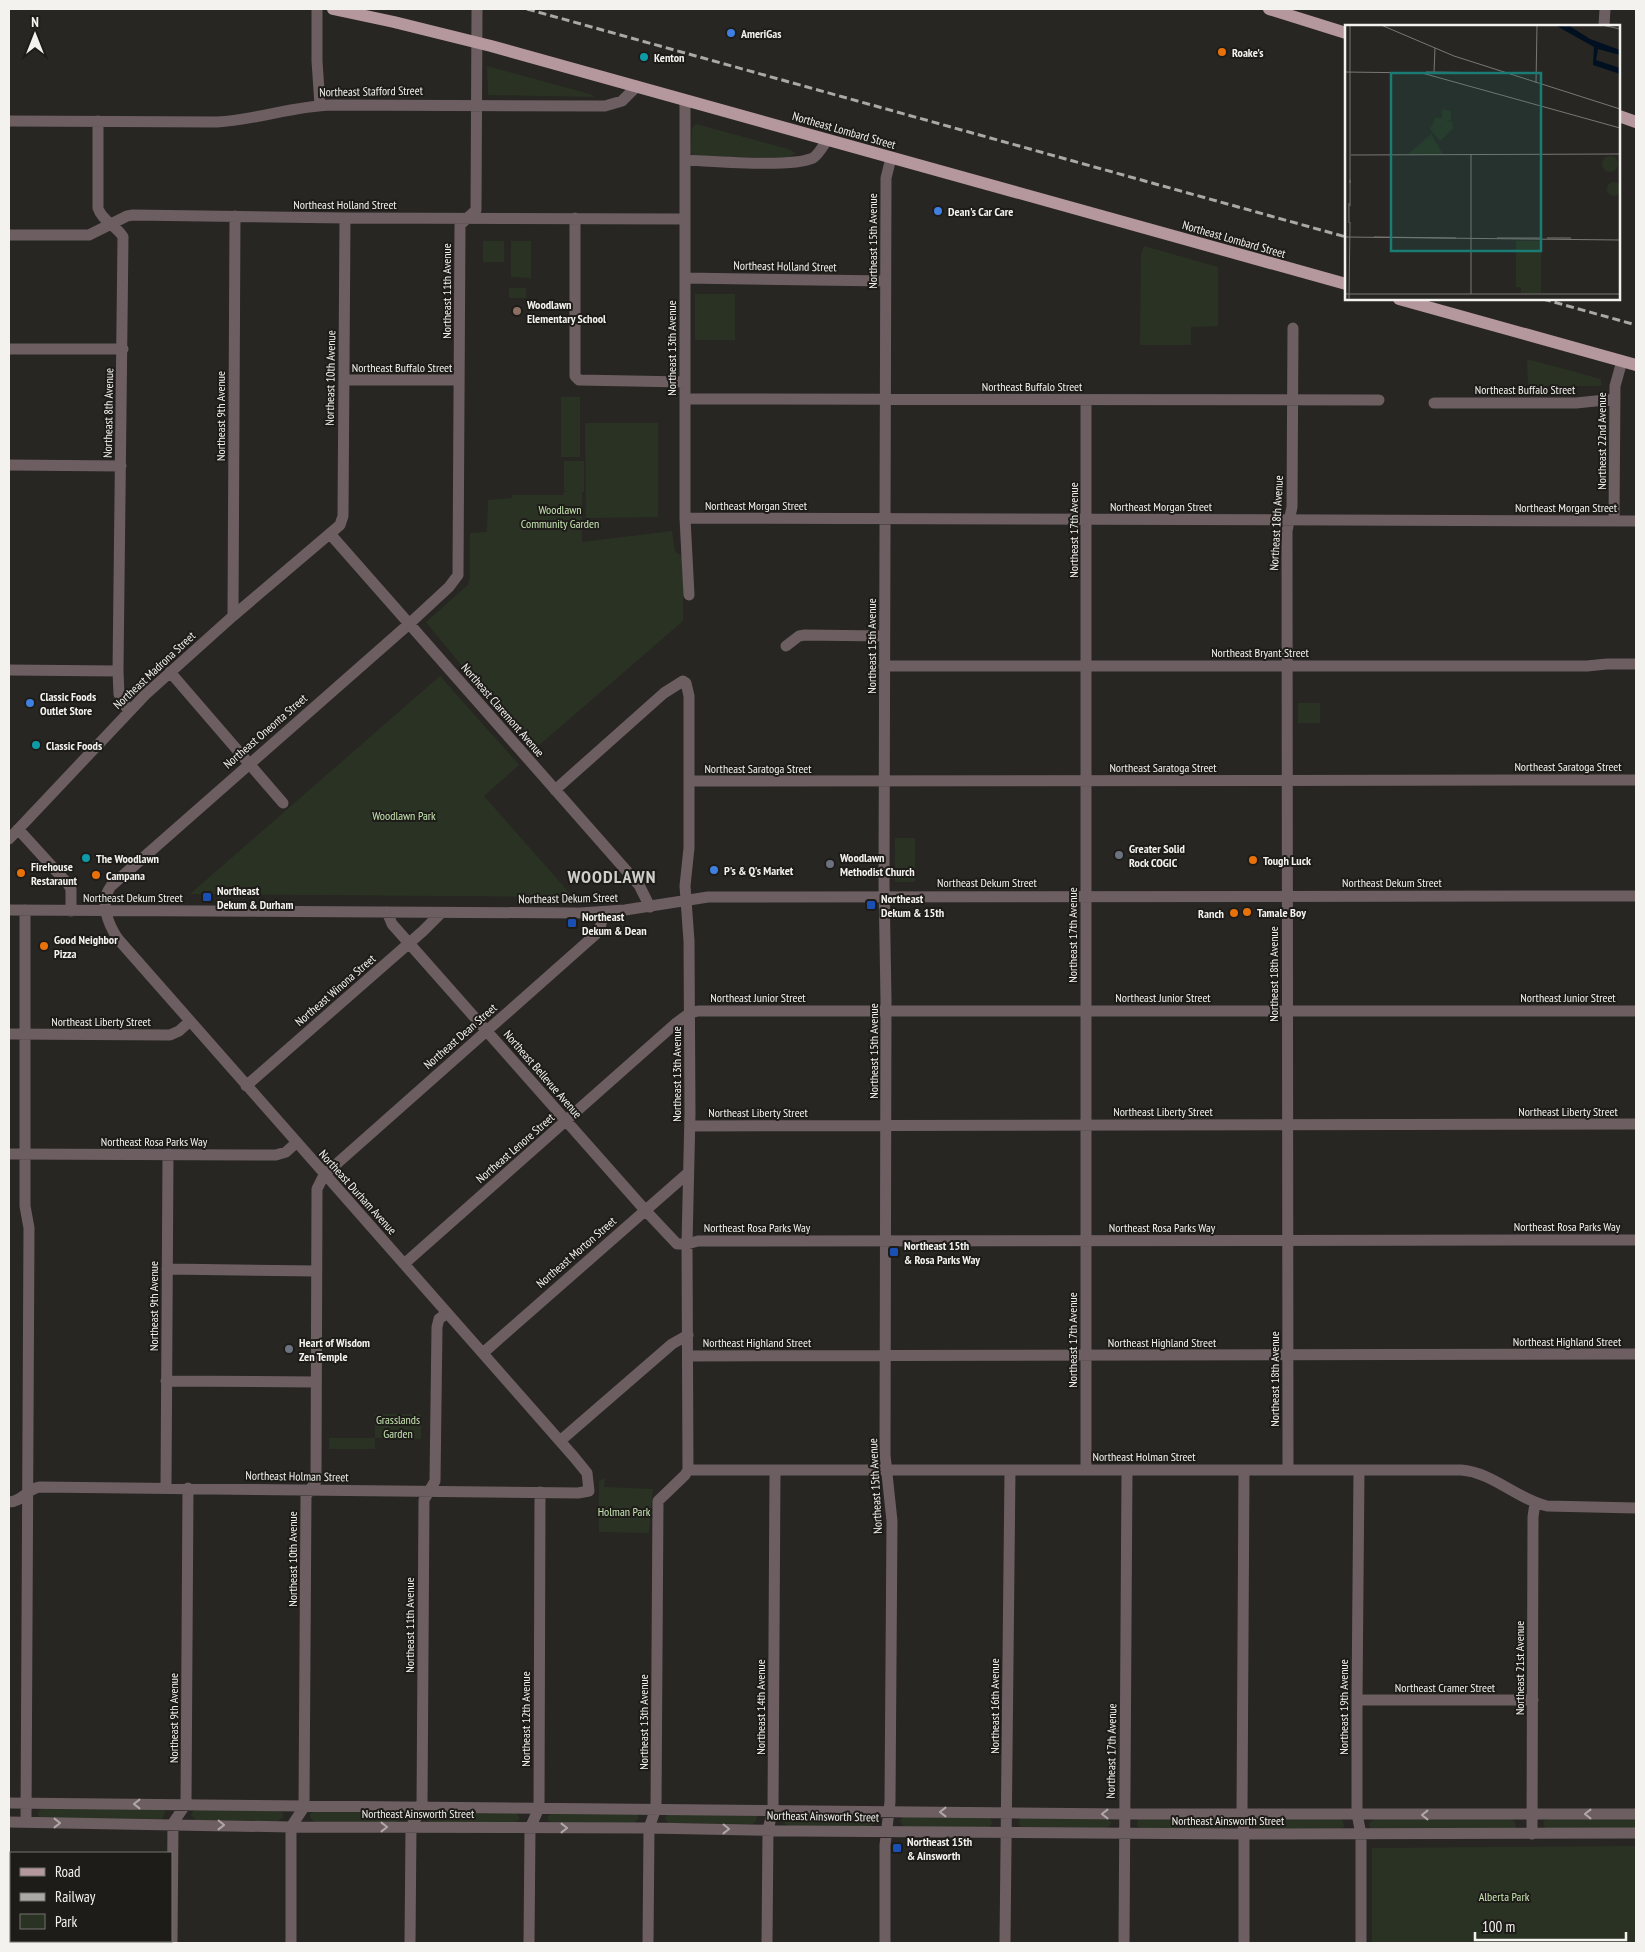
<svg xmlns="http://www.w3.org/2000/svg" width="1645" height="1952" viewBox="0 0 1645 1952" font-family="'PT Sans Narrow',sans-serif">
	<rect width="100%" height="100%" fill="#272622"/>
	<!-- green -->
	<path fill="#2a3323" d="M487 66 590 94 595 97 488 95Z
		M696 124 788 149 796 153 788 158 695 156 691 153 692 128Z
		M483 241H504V262H483Z
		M511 241H531V278L511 277Z
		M1144 246 1218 267V326L1191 327V345H1140L1141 255Z
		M509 288H526V298H509Z
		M695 294H735V340H695Z
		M1527 359 1601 379V386H1528Z
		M561 397H580V457H561Z
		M585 423H658V517L586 518Z
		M564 461H584V492H582V542L672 531 675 552 681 555 683 561V621L537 747 512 727 426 622 468 585 470 579V533L487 532 488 500 512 498V495H563L564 492H569L564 491Z
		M440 676 519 765 484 796 573 897 190 894Z
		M1298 703H1320V723H1298Z
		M895 838H915V882H895Z
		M375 1414H421V1439L375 1438V1449H329V1438H375Z
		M605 1478 604 1487 653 1489 649 1533 599 1532V1481Z
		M42 1807 164 1809 165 1812 162 1819 42 1818 39 1816 38 1813Z
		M194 1810H279L283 1814V1817L278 1821 196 1820 191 1815Z
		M316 1811 398 1812 401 1814V1818L396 1822H314L310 1817V1814Z
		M430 1812 516 1813 520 1818 515 1823 430 1822 427 1818Z
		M552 1813 637 1814 639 1818 634 1823H552L548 1820V1816Z
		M668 1813 753 1814 757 1816 756 1821 753 1824 668 1823 665 1818Z
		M784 1816H870L874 1821 873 1824 870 1826H789L782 1822Z
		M903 1816 990 1818 992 1822 991 1825 988 1828 904 1827 900 1821Z
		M1107 1817 1111 1823 1108 1828 1022 1827 1019 1824 1020 1818Z
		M1224 1818 1228 1820 1229 1824 1225 1829 1141 1828 1137 1826 1138 1819Z
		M1511 1818 1516 1824 1515 1828H1370L1369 1824 1374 1819Z
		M1636 1818V1830L1545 1828 1543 1821 1548 1819Z
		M1261 1819H1340L1343 1821 1344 1826 1341 1830 1261 1829 1256 1826V1822Z
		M1636 1846V1943H1372V1848Z"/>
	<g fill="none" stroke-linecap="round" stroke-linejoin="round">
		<!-- minor -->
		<path stroke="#6d5e62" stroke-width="11" d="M317 9V61L320 105
			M1604 26 1605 9
			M685 100V518L689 595
			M9 121 217 122C256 120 293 106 332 105L605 106 622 101 637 86
			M98 121V208C102 221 117 226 123 237L118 671 119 694 129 712
			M685 160C712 161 792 168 813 158 819 154 823 146 827 140
			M575 218V376L579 380 685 382
			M9 235H89L127 216 133 215 345 218 685 219
			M685 278 885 281
			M9 349H123
			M344 380H459
			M685 399 1379 400
			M1086 400V1470
			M1434 403H1576L1615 399
			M9 465 121 466
			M685 518 1636 521
			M1614 521 1615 386 1622 361
			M331 535 639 885 650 907
			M233 616 235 216
			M786 646 799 636 805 635 884 636
			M884 666H1587L1607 664H1636
			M9 670 118 671
			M170 672 283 803
			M689 781 1636 780
			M555 790 664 693 683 681 686 683 689 696V848L685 886 689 941 690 1113 687 1244 688 1470
			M18 829 68 884 71 889V911
			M9 839 145 695 233 616 340 525 343 516 345 218
			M9 910 580 913 625 910 708 897 1636 896
			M25 910V1206L29 1228 26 1822
			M387 912 392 924 645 1210 677 1244H687L698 1241 1636 1240
			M9 1034 170 1035 179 1031 189 1022
			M246 1086 423 931 440 914
			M690 1126 1636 1124
			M9 1154 276 1155 286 1152 296 1143
			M404 1264 675 1024 690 1013 698 1011H1636
			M167 1269 316 1271
			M483 1353 688 1173
			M688 1356 1636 1354
			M166 1381 316 1382
			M560 1441 672 1344 688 1335
			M1244 1470 1242 1814 1244 1834V1943
			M1288 1470 1287 531 1292 507 1293 328
			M1359 1470 1357 1700V1814L1361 1834V1943
			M166 1488 168 1154
			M9 1502C22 1502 28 1488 40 1487L578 1493 589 1491 587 1473 574 1457 118 939C108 924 99 902 111 886L409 624 449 587 458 575 460 225 476 210 477 9
			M1357 1700H1533
			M9 1803 1124 1814H1636
			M9 1822 291 1827 649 1828 796 1831 1244 1834 1636 1833
			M1532 1834 1533 1517 1535 1503
			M172 1943 173 1823 186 1804 188 1488
			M291 1943V1827L304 1807 306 1496 316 1481 317 1189 324 1175 595 935 600 928 604 912
			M410 1943 411 1827 422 1807 424 1500 435 1481 437 1327 439 1319 447 1313
			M529 1943 530 1828 539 1808 540 1492
			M648 1943 649 1828 656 1808 658 1501 685 1475 688 1470H1461C1492 1472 1517 1499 1547 1506L1636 1508
			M767 1943 768 1829 773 1811 775 1470
			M885 1943V1845L890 1802 892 1521 885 1455 886 1000 884 883 886 178 891 158
			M1005 1943 1010 1470
			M1124 1943 1127 1470"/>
		<!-- major -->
		<path stroke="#b5979e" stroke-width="12" d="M333 9 394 22 491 46 1346 284
			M1269 9 1346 33
			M1619 116 1636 122
			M1399 299 1636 365"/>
		<!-- rail -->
		<path stroke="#aaa9a5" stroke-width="3" stroke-dasharray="8 4" stroke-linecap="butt" d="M527 9 1346 237
			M1543 299 1636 325"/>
	</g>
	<!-- one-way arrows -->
	<defs><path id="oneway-chevron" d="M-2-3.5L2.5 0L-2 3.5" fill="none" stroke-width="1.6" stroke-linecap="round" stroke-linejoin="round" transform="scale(1.25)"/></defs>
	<g stroke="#b0a8a8">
		<use href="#oneway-chevron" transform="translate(137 1804) rotate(-180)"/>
		<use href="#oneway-chevron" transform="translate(943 1812) rotate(-180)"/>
		<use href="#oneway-chevron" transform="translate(1105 1814) rotate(-180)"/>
		<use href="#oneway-chevron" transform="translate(1588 1814) rotate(180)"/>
		<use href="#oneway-chevron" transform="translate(1425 1815) rotate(-180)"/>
		<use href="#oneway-chevron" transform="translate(57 1823)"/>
		<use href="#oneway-chevron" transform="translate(221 1825) rotate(1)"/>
		<use href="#oneway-chevron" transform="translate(384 1827)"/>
		<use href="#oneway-chevron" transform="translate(564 1828)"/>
		<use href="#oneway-chevron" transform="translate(726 1829) rotate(1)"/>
	</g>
	<!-- markers -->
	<g fill="#3f7fe0" stroke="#1e1c19" stroke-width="2">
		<circle cx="731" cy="33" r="5"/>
		<circle cx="938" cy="211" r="5"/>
		<circle cx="30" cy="703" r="5"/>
		<circle cx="714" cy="870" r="5"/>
	</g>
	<g fill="#e8710a" stroke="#1e1c19" stroke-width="2">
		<circle cx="1222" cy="52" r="5"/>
		<circle cx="1253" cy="860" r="5"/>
		<circle cx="21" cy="873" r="5"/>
		<circle cx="96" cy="875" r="5"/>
		<circle cx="1247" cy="912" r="5"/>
		<circle cx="1234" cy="913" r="5"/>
		<circle cx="44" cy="946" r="5"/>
	</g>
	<g fill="#0f9aa8" stroke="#1e1c19" stroke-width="2">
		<circle cx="644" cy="57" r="5"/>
		<circle cx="36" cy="745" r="5"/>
		<circle cx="86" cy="858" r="5"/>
	</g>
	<circle fill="#8d6e63" stroke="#1e1c19" stroke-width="2" cx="517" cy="311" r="5"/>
	<g fill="#6b7280" stroke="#1e1c19" stroke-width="2">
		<circle cx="1119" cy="855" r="5"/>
		<circle cx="830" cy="864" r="5"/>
		<circle cx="289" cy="1349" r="5"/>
	</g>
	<g fill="#1a4fb4" stroke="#1e1c19" stroke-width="2">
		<rect x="202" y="892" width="10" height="10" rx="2.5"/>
		<rect x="866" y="900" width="10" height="10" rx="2.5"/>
		<rect x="567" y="918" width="10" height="10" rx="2.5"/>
		<rect x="889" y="1247" width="10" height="10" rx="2.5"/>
		<rect x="892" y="1843" width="10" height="10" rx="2.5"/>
	</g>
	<g text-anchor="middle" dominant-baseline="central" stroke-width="4" stroke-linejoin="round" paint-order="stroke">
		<!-- poi labels -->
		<g font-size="12" font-weight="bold" fill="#f3f2ef" stroke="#1e1c19" text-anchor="start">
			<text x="741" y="33">AmeriGas</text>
			<text x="1232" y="52">Roake's</text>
			<text x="654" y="57">Kenton</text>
			<text x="948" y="211">Dean's Car Care</text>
			<text x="527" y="304">Woodlawn<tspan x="527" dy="14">Elementary School</tspan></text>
			<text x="40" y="696">Classic Foods<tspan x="40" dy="14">Outlet Store</tspan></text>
			<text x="46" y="745">Classic Foods</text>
			<text x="1129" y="848">Greater Solid<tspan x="1129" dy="14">Rock COGIC</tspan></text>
			<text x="840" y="857">Woodlawn<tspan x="840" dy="14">Methodist Church</tspan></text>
			<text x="96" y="858">The Woodlawn</text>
			<text x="1263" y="860">Tough Luck</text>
			<text x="31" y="866">Firehouse<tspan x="31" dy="14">Restaraunt</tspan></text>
			<text x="724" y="870">P's &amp; Q's Market</text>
			<text x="106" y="875">Campana</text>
			<text x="217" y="890">Northeast<tspan x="217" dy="14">Dekum &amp; Durham</tspan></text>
			<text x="881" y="898">Northeast<tspan x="881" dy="14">Dekum &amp; 15th</tspan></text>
			<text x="1257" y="912">Tamale Boy</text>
			<text x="1224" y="913" text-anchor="end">Ranch</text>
			<text x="582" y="916">Northeast<tspan x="582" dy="14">Dekum &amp; Dean</tspan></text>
			<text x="54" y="939">Good Neighbor<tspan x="54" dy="14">Pizza</tspan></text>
			<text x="904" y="1245">Northeast 15th<tspan x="904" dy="14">&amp; Rosa Parks Way</tspan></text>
			<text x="299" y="1342">Heart of Wisdom<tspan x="299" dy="14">Zen Temple</tspan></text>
			<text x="907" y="1841">Northeast 15th<tspan x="907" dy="14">&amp; Ainsworth</tspan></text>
		</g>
		<!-- street labels -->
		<g font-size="12" fill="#f3f2ef" stroke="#1e1c19">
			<text transform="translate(371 91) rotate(-1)">Northeast Stafford Street</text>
			<text transform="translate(844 130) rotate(16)">Northeast Lombard Street</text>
			<text x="345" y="204">Northeast Holland Street</text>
			<text transform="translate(1234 239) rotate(16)">Northeast Lombard Street</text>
			<text transform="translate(872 241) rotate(-90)">Northeast 15th Avenue</text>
			<text transform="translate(785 266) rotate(1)">Northeast Holland Street</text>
			<text transform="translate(446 291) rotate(-90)">Northeast 11th Avenue</text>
			<text transform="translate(671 348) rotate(-90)">Northeast 13th Avenue</text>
			<text x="402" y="367">Northeast Buffalo Street</text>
			<text transform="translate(330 378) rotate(-89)">Northeast 10th Avenue</text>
			<text x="1032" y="386">Northeast Buffalo Street</text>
			<text x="1525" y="389">Northeast Buffalo Street</text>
			<text transform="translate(108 413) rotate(-89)">Northeast 8th Avenue</text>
			<text transform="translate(220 416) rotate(-90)">Northeast 9th Avenue</text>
			<text transform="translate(1601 441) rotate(-90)">Northeast 22nd Avenue</text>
			<text x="756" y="505">Northeast Morgan Street</text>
			<text x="1161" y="506">Northeast Morgan Street</text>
			<text x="1566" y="507">Northeast Morgan Street</text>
			<text transform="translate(1276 523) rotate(-87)">Northeast 18th Avenue</text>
			<text transform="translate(1073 530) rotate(-90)">Northeast 17th Avenue</text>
			<text transform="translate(871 646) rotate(-90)">Northeast 15th Avenue</text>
			<text x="1260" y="652">Northeast Bryant Street</text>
			<text transform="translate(154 670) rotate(-43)">Northeast Madrona Street</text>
			<text transform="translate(503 710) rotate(49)">Northeast Claremont Avenue</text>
			<text transform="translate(265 731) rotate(-41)">Northeast Oneonta Street</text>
			<text x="1568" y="766">Northeast Saratoga Street</text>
			<text x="1163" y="767">Northeast Saratoga Street</text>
			<text x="758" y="768">Northeast Saratoga Street</text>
			<text x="987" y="882">Northeast Dekum Street</text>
			<text x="1392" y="882">Northeast Dekum Street</text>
			<text x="133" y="897">Northeast Dekum Street</text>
			<text transform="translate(568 898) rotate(-1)">Northeast Dekum Street</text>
			<text transform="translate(1072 935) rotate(-90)">Northeast 17th Avenue</text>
			<text transform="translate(1273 974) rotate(-90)">Northeast 18th Avenue</text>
			<text transform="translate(335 990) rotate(-41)">Northeast Winona Street</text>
			<text x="758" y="997">Northeast Junior Street</text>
			<text x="1163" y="997">Northeast Junior Street</text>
			<text x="1568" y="997">Northeast Junior Street</text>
			<text x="101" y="1021">Northeast Liberty Street</text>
			<text transform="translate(460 1036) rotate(-41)">Northeast Dean Street</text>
			<text transform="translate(873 1051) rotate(-90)">Northeast 15th Avenue</text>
			<text transform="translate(543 1074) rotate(49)">Northeast Bellevue Avenue</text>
			<text transform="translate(676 1074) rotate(-90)">Northeast 13th Avenue</text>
			<text x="1163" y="1111">Northeast Liberty Street</text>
			<text x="1568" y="1111">Northeast Liberty Street</text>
			<text x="758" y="1112">Northeast Liberty Street</text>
			<text x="154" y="1141">Northeast Rosa Parks Way</text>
			<text transform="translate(515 1148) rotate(-41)">Northeast Lenore Street</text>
			<text transform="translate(358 1192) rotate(48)">Northeast Durham Avenue</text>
			<text x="1567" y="1226">Northeast Rosa Parks Way</text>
			<text x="757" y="1227">Northeast Rosa Parks Way</text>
			<text x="1162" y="1227">Northeast Rosa Parks Way</text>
			<text transform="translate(576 1252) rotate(-41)">Northeast Morton Street</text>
			<text transform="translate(153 1306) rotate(-90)">Northeast 9th Avenue</text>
			<text transform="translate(1072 1340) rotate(-90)">Northeast 17th Avenue</text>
			<text x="1567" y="1341">Northeast Highland Street</text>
			<text x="757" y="1342">Northeast Highland Street</text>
			<text x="1162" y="1342">Northeast Highland Street</text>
			<text transform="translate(1274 1379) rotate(-90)">Northeast 18th Avenue</text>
			<text x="1144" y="1456">Northeast Holman Street</text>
			<text transform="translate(297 1476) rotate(1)">Northeast Holman Street</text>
			<text transform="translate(875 1486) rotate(-93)">Northeast 15th Avenue</text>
			<text transform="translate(292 1559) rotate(-90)">Northeast 10th Avenue</text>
			<text transform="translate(409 1625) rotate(-90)">Northeast 11th Avenue</text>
			<text transform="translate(1519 1668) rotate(-90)">Northeast 21st Avenue</text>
			<text x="1445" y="1687">Northeast Cramer Street</text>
			<text transform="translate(994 1706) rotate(-90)">Northeast 16th Avenue</text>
			<text transform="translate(760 1707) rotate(-90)">Northeast 14th Avenue</text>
			<text transform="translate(1343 1707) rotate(-90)">Northeast 19th Avenue</text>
			<text transform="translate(173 1718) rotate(-90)">Northeast 9th Avenue</text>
			<text transform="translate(525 1719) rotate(-90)">Northeast 12th Avenue</text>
			<text transform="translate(643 1722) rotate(-90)">Northeast 13th Avenue</text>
			<text transform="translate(1111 1751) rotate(-89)">Northeast 17th Avenue</text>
			<text x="418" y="1813">Northeast Ainsworth Street</text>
			<text transform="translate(823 1816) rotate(1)">Northeast Ainsworth Street</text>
			<text x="1228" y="1820">Northeast Ainsworth Street</text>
		</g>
		<!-- park labels -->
		<g font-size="12" fill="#c6e4b1" stroke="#1e1c19">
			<text x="560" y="509">Woodlawn<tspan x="560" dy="14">Community Garden</tspan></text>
			<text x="404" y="815">Woodlawn Park</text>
			<text x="398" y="1419">Grasslands<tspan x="398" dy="14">Garden</tspan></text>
			<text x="624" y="1511">Holman Park</text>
			<text x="1504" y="1896">Alberta Park</text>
		</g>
		<!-- district labels -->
		<g font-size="18" font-weight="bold" letter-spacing="1" fill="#d0cec9" stroke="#1e1c19">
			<text x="612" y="876">WOODLAWN</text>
		</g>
	</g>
	<!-- overview -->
	<g transform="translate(1345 25)">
		<rect width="275" height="275" fill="#272622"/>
		<path d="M97 84 106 86V95L99 97 107 96 108 104 95 116 85 104 90 93H97ZM86 109 98 129H63ZM257 139a8 8 0 1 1 16 0a8 8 0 1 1-16 0ZM262 164a7 7 0 1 1 14 0a7 7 0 1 1-14 0ZM171 216H196V268H176V262H171Z" fill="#2a3323"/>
		<path d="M210 0H223L245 14 275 25V30L253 24 251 35 275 43V49L248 40 249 22Z" fill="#001021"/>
		<path fill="none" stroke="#797874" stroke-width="1" d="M36 0 109 31 275 84M257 0 275 4M0 47 77 48 275 103M81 47 158 48M89 47 90 23M191 58 192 0M6 130 275 129M5 158V0M4 178V198M5 181V155M0 212 275 215M29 212 111 213M152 213H196M202 213H226M0 269H275M126 269V129M4 275 5 197"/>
		<path fill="#1a7c74" fill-opacity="0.15" stroke="#1a7c74" stroke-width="2.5" d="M46 48H196V226H46Z"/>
		<rect width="275" height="275" fill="none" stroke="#f3f2ef" stroke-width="2.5"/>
	</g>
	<!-- border -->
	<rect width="1645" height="1952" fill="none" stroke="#f3f2ef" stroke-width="20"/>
	<!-- legend -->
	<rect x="10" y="1852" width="162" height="90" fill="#1e1c19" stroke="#73726f"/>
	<rect x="20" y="1868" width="25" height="8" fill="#b5979e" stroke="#73726f"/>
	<text x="55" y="1877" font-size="15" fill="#f3f2ef">Road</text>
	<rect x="20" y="1893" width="25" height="8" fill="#aaa9a5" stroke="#73726f"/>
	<text x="55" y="1902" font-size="15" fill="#f3f2ef">Railway</text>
	<rect x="20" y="1914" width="25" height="15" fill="#2a3323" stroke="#73726f"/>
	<text x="55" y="1927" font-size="15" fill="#f3f2ef">Park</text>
	<!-- north arrow -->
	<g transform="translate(35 35)" stroke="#1e1c19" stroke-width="4" paint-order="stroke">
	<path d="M0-4L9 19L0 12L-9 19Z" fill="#f3f2ef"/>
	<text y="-8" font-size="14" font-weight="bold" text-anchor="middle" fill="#f3f2ef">N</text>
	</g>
	<!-- scale -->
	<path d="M1475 1932v8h151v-8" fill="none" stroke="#f3f2ef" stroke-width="2.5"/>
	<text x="1482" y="1932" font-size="15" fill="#f3f2ef" stroke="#1e1c19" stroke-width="4" paint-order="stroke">100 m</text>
</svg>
